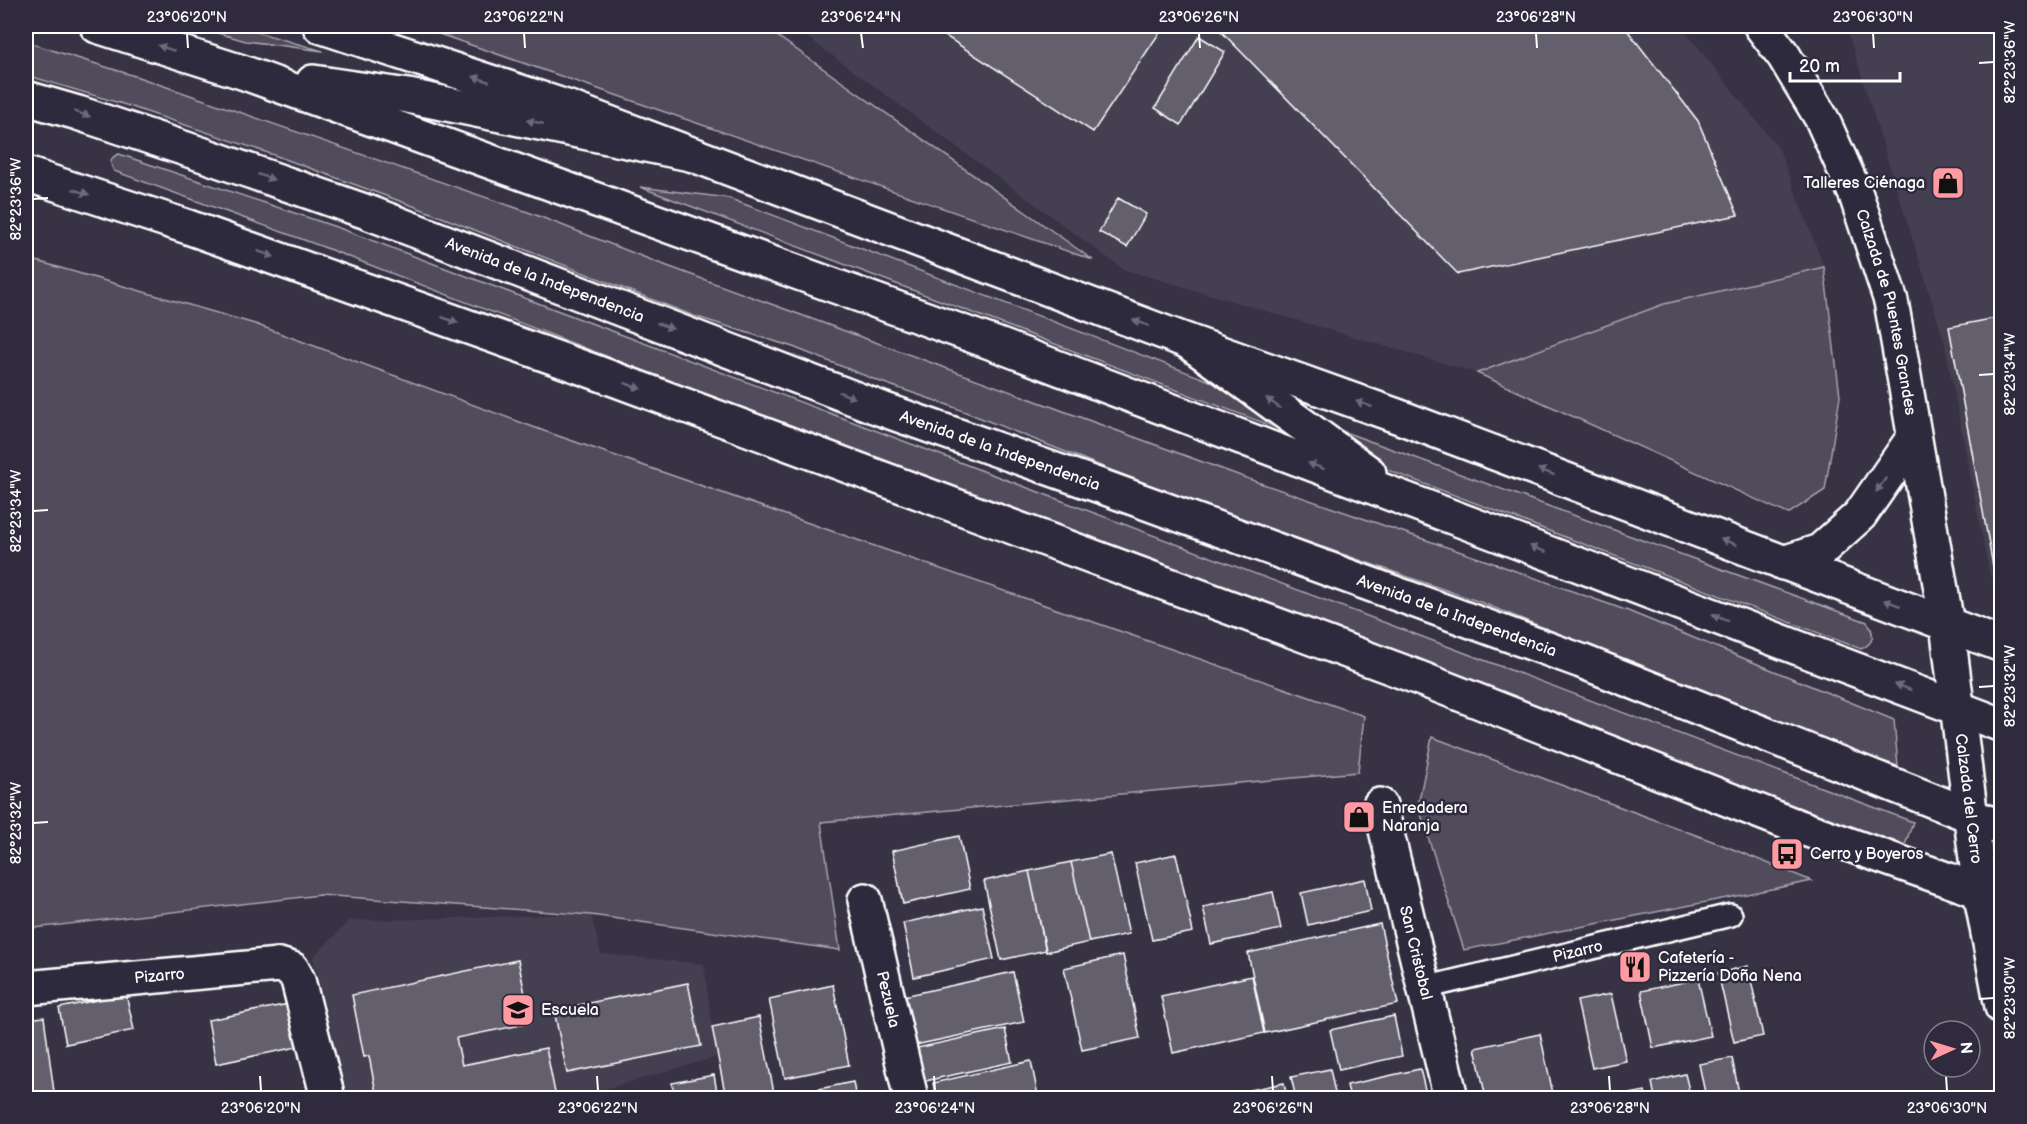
<svg xmlns="http://www.w3.org/2000/svg" width="2027" height="1124" viewBox="0 0 2027 1124" font-family="'Balsamiq Sans',sans-serif">
	<rect width="100%" height="100%" fill="#373345"/>
	<filter id="ink" filterUnits="userSpaceOnUse"><feTurbulence type="fractalNoise" baseFrequency=".0167" numOctaves="2"/><feDisplacementMap in="SourceGraphic" scale="12" xChannelSelector="R" yChannelSelector="G"/><feConvolveMatrix kernelMatrix="1 2 1 2 8 2 1 2 1" color-interpolation-filters="sRGB"/></filter>
	<g filter="url(#ink)">
		<!-- built -->
		<path fill="#444051" d="M792 26H1681L1779 149 1824 267 1664 304 1477 373 1123 269Z
			M1846 26H2001V585L1990 576 1944 340Z
			M591 914 601 954 704 964 716 1057 605 1089 607 1098H348L313 957 349 921Z"/>
		<!-- green -->
		<path fill="#514c5c" stroke="#a8a6ae" stroke-width="1.5" d="M193 26H236L323 51 246 41Z
			M416 26H763L1093 260Z
			M26 42 138 77 528 212 659 263 1260 483 1496 564 1628 611 1894 720 1898 766 1840 747 1480 602 1176 496 948 405 881 382 793 347 694 316 416 207 274 155 126 105 26 75Z
			M119 154 339 228 1913 822 1904 848 1337 635 1142 556 808 434 326 248 114 171C109 163 110 157 119 154Z
			M640 187 728 198 1331 427 1867 622C1875 633 1875 643 1861 649Z
			M26 258 255 324 544 431 1364 716 1358 772 821 822 840 950 591 915 320 895 26 929Z
			M1824 267 1840 396 1825 490 1788 514 1477 373 1664 304Z
			M1432 737 1720 844 1812 881 1464 950 1418 805Z"/>
		<!-- building -->
		<path fill="#635f6d" stroke="#fff" stroke-width="1.5" d="M930 26H1164L1093 132Z
			M1216 26H1624L1698 121 1738 215 1458 274Z
			M1199 36 1225 52 1181 125 1155 108Z
			M1118 198 1146 214 1127 247 1099 232Z
			M2002 317V565L1993 566 1949 327Z
			M959 836 970 889 903 904 892 851Z
			M1111 854 1129 934 1089 942 1071 862Z
			M1176 854 1193 932 1152 940 1135 863Z
			M1071 862 1089 942 1046 952 1029 871Z
			M1029 871 1046 950 1001 960 984 881Z
			M1365 879 1371 911 1308 925 1301 893Z
			M1273 892 1281 929 1211 944 1203 907Z
			M982 906 994 959 914 977 903 923Z
			M1380 924 1398 1004 1265 1033 1248 953Z
			M1123 955 1140 1038 1082 1050 1064 968Z
			M518 960 531 1023 456 1038 462 1065 546 1048 556 1098H377L369 1056 364 1057 352 995Z
			M1748 966 1763 1036 1734 1042 1718 973Z
			M1013 972 1024 1022 915 1045 904 996Z
			M1252 976 1264 1033 1173 1053 1161 996Z
			M1698 979 1711 1036 1653 1048 1641 991Z
			M688 983 701 1046 567 1073 554 1010Z
			M833 985 849 1065 785 1078 769 999Z
			M126 994 134 1030 66 1044 59 1008Z
			M1611 994 1626 1061 1592 1068 1577 1001Z
			M289 1004 297 1047 216 1064 208 1020Z
			M1394 1016 1402 1056 1339 1070 1330 1030Z
			M44 1017 54 1092 26 1096V1019Z
			M759 1017 775 1098H726L712 1027Z
			M1005 1029 1012 1062 925 1081 917 1048Z
			M1540 1034 1554 1098H1486L1475 1048Z
			M1732 1058 1740 1098H1706L1699 1064Z
			M1031 1061 1038 1096 1029 1098H936L933 1083Z
			M1330 1069 1336 1098H1296L1291 1077Z
			M1420 1069 1427 1098H1350L1347 1085Z
			M1685 1074 1691 1098H1655L1652 1082Z
			M714 1075 718 1098H675L672 1083Z
			M853 1082 856 1098H785V1096Z
			M1284 1083 1287 1098H1252L1250 1090Z
			M1645 1091 1647 1098H1609Z"/>
		<g fill="none" stroke-linecap="round" stroke-linejoin="round">
			<!-- service casing -->
			<g stroke="#fff" stroke-width="26">
				<g id="service">
					<path id="s1" d="M1424 988 1731 915"/>
				</g>
			</g>
			<!-- minor casing -->
			<g stroke="#fff" stroke-width="38">
				<g id="minor">
					<path id="s2" d="M1380 805 1451 1098"/>
					<path id="s3" d="M865 900 911 1098"/>
					<path id="s4" d="M26 988 279 965 292 969 298 980 328 1098"/>
				</g>
			</g>
			<!-- primary casing -->
			<g stroke="#fff" stroke-width="38">
				<g id="primary">
					<path d="M320 26 569 108 1187 341 1397 416 2002 645"/>
					<path id="s5" d="M1761 26 1784 56 1822 119 1856 195 1891 301 1947 624 1980 891 2002 1007"/>
					<path d="M26 174 188 227 595 372 1409 674 1791 824 2002 899"/>
					<path d="M1783 563 1820 551 1860 515 1914 437"/>
				</g>
			</g>
			<!-- trunk casing -->
			<g stroke="#fff" stroke-width="38">
				<g id="trunk">
					<path d="M97 26 242 72 990 342 2002 725"/>
					<path d="M313 82 408 96 695 155"/>
					<path id="s6" d="M26 98 78 113 201 154 367 212 882 409 1103 487 1581 661 2002 828"/>
					<path d="M1187 341 1369 473"/>
				</g>
			</g>
			<!-- service -->
			<use href="#service" stroke="#2f2a3d" stroke-width="21"/>
			<!-- minor -->
			<use href="#minor" stroke="#2f2a3d" stroke-width="33"/>
			<!-- primary -->
			<use href="#primary" stroke="#2f2a3d" stroke-width="33"/>
			<!-- trunk -->
			<use href="#trunk" stroke="#2f2a3d" stroke-width="33"/>
		</g>
		<!-- one-way arrows -->
		<defs><path id="oneway-solid" d="M-6-.8H1V-3.2L6.5 0L1 3.2V.8H-6Z" transform="scale(1.5)"/></defs>
		<g fill="#6d6a77">
			<use href="#oneway-solid" transform="translate(166 48) rotate(-162)"/>
			<use href="#oneway-solid" transform="translate(481 79) rotate(-162)"/>
			<use href="#oneway-solid" transform="translate(82 114) rotate(18)"/>
			<use href="#oneway-solid" transform="translate(535 122) rotate(-168)"/>
			<use href="#oneway-solid" transform="translate(266 177) rotate(19)"/>
			<use href="#oneway-solid" transform="translate(81 192) rotate(18)"/>
			<use href="#oneway-solid" transform="translate(266 254) rotate(19)"/>
			<use href="#oneway-solid" transform="translate(450 320) rotate(20)"/>
			<use href="#oneway-solid" transform="translate(1141 323) rotate(-159)"/>
			<use href="#oneway-solid" transform="translate(665 326) rotate(21)"/>
			<use href="#oneway-solid" transform="translate(633 386) rotate(20)"/>
			<use href="#oneway-solid" transform="translate(847 395) rotate(21)"/>
			<use href="#oneway-solid" transform="translate(1273 403) rotate(-144)"/>
			<use href="#oneway-solid" transform="translate(1364 404) rotate(-160)"/>
			<use href="#oneway-solid" transform="translate(1316 466) rotate(-159)"/>
			<use href="#oneway-solid" transform="translate(1546 472) rotate(-159)"/>
			<use href="#oneway-solid" transform="translate(1881 485) rotate(125)"/>
			<use href="#oneway-solid" transform="translate(1729 542) rotate(-159)"/>
			<use href="#oneway-solid" transform="translate(1538 549) rotate(-159)"/>
			<use href="#oneway-solid" transform="translate(1892 603) rotate(-159)"/>
			<use href="#oneway-solid" transform="translate(1720 618) rotate(-159)"/>
			<use href="#oneway-solid" transform="translate(1903 687) rotate(-159)"/>
		</g>
	</g>
	<!-- ticks -->
	<path fill="none" stroke="#fff" stroke-width="2" d="M187 33 188 48M524 33 525 48M861 33 863 48M1199 33 1200 48M1536 33 1537 48M1873 33 1874 48M1979 63 1994 62M33 199 48 198M1979 375 1994 374M33 511 48 510M1979 687 1994 686M33 823 48 822M1979 999 1994 998M260 1076 261 1091M597 1076 598 1091M934 1076 935 1091M1272 1076 1273 1091M1609 1076 1610 1091M1946 1076 1947 1091"/>
	<!-- icons -->
	<defs>
		<g id="shop-square" transform="scale(1.725)"><rect x="-9" y="-9" width="18" height="18" rx="4" fill="#ff9aa2" stroke="#2f2a3d"/><path d="M-5-2.5h2.3a2.7 3.5 0 0 1 5.4 0H5L5.5 6h-11ZM-1.5-2.5h3a1.5 2.3 0 0 0-3 0Z" fill="#111"/></g>
		<g id="bus-square" transform="scale(1.725)"><rect x="-9" y="-9" width="18" height="18" rx="4" fill="#ff9aa2" stroke="#2f2a3d"/><path d="M-5-6H5V4H4V6H2V4H-2V6H-4V4H-5ZM-3.5-4V0h7V-4ZM-3.5 1.2v1.5H-2V1.2ZM2 1.2v1.5H3.5V1.2Z" fill="#111"/></g>
		<g id="restaurant-square" transform="scale(1.725)"><rect x="-9" y="-9" width="18" height="18" rx="4" fill="#ff9aa2" stroke="#2f2a3d"/><path d="M-5-6h1v4h1v-4h1v4h1v-4h1v5L-1.5 .5V6h-2V.5L-5-1ZM5-6V6H3V1.5H1.5Q1.5-4 5-6Z" fill="#111"/></g>
		<g id="school-square" transform="scale(1.725)"><rect x="-9" y="-9" width="18" height="18" rx="4" fill="#ff9aa2" stroke="#2f2a3d"/><path d="M0-5L7-2L0 1L-7-2ZM-4 1L0 2.5L4 1V4Q0 6-4 4Z" fill="#111"/></g>
	</defs>
	<g fill-rule="evenodd">
		<use href="#shop-square" x="1948" y="183"/>
		<use href="#shop-square" x="1359" y="817"/>
		<use href="#bus-square" x="1787" y="854"/>
		<use href="#restaurant-square" x="1635" y="967"/>
		<use href="#school-square" x="518" y="1010"/>
	</g>
	<g text-anchor="middle" dominant-baseline="central" stroke-width="5" stroke-linejoin="round" paint-order="stroke">
		<!-- poi labels -->
		<g font-size="16" fill="#fff" stroke="#2f2a3d" text-anchor="start">
			<text x="1925" y="183" text-anchor="end">Talleres Ciénaga</text>
			<text x="1382" y="808">Enredadera<tspan x="1382" dy="18">Naranja</tspan></text>
			<text x="1810" y="854">Cerro y Boyeros</text>
			<text x="1658" y="958">Cafetería -<tspan x="1658" dy="18">Pizzería Doña Nena</tspan></text>
			<text x="541" y="1010">Escuela</text>
		</g>
		<!-- street labels -->
		<g font-size="16" fill="#fff" stroke="#2f2a3d">
			<text stroke="none"><textPath href="#s6" startOffset="550">Avenida de la Independencia</textPath></text>
			<text stroke="none"><textPath href="#s5" startOffset="316">Calzada de Puentes Grandes</textPath></text>
			<text stroke="none"><textPath href="#s6" startOffset="1036">Avenida de la Independencia</textPath></text>
			<text stroke="none"><textPath href="#s6" startOffset="1522">Avenida de la Independencia</textPath></text>
			<text stroke="none"><textPath href="#s5" startOffset="810">Calzada del Cerro</textPath></text>
			<text stroke="none"><textPath href="#s2" startOffset="152">San Cristobal</textPath></text>
			<text stroke="none"><textPath href="#s1" startOffset="158">Pizarro</textPath></text>
			<text stroke="none"><textPath href="#s4" startOffset="134">Pizarro</textPath></text>
			<text stroke="none"><textPath href="#s3" startOffset="102">Pezuela</textPath></text>
		</g>
	</g>
	<!-- margin -->
	<rect width="2027" height="1124" fill="none" stroke="#2f2a3d" stroke-width="66"/>
	<!-- north arrow -->
	<g transform="translate(1952 1049) rotate(86)"><circle r="28" fill="#2f2a3d" stroke="#827f8b" stroke-width="1.5"/>
	<path d="M0-4.5L10 22L0 15L-10 22Z" fill="#ff9aa2"/>
	<text y="-9" font-size="16" font-weight="bold" text-anchor="middle" fill="#ffffff">N</text>
	</g>
	<!-- scale -->
	<path d="M1790 72v9h110v-9" fill="none" stroke="#ffffff" stroke-width="3"/>
	<text x="1799" y="72" font-size="18" fill="#ffffff" stroke="#2f2a3d" stroke-width="4.5" paint-order="stroke">20 m</text>
	<rect x="33" y="33" width="1961" height="1058" fill="none" stroke="#fff" stroke-width="2"/>
	<g font-size="15" text-anchor="middle" fill="#fff">
		<text x="187" y="22">23°06'20"N</text>
		<text x="524" y="22">23°06'22"N</text>
		<text x="861" y="22">23°06'24"N</text>
		<text x="1199" y="22">23°06'26"N</text>
		<text x="1536" y="22">23°06'28"N</text>
		<text x="1873" y="22">23°06'30"N</text>
		<text transform="translate(2010 62) rotate(-90)" y="5">82°23'36"W</text>
		<text transform="translate(16 199) rotate(-90)" y="5">82°23'36"W</text>
		<text transform="translate(2010 374) rotate(-90)" y="5">82°23'34"W</text>
		<text transform="translate(16 511) rotate(-90)" y="5">82°23'34"W</text>
		<text transform="translate(2010 686) rotate(-90)" y="5">82°23'32"W</text>
		<text transform="translate(16 823) rotate(-90)" y="5">82°23'32"W</text>
		<text transform="translate(2010 998) rotate(-90)" y="5">82°23'30"W</text>
		<text x="261" y="1113">23°06'20"N</text>
		<text x="598" y="1113">23°06'22"N</text>
		<text x="935" y="1113">23°06'24"N</text>
		<text x="1273" y="1113">23°06'26"N</text>
		<text x="1610" y="1113">23°06'28"N</text>
		<text x="1947" y="1113">23°06'30"N</text>
	</g>
</svg>
